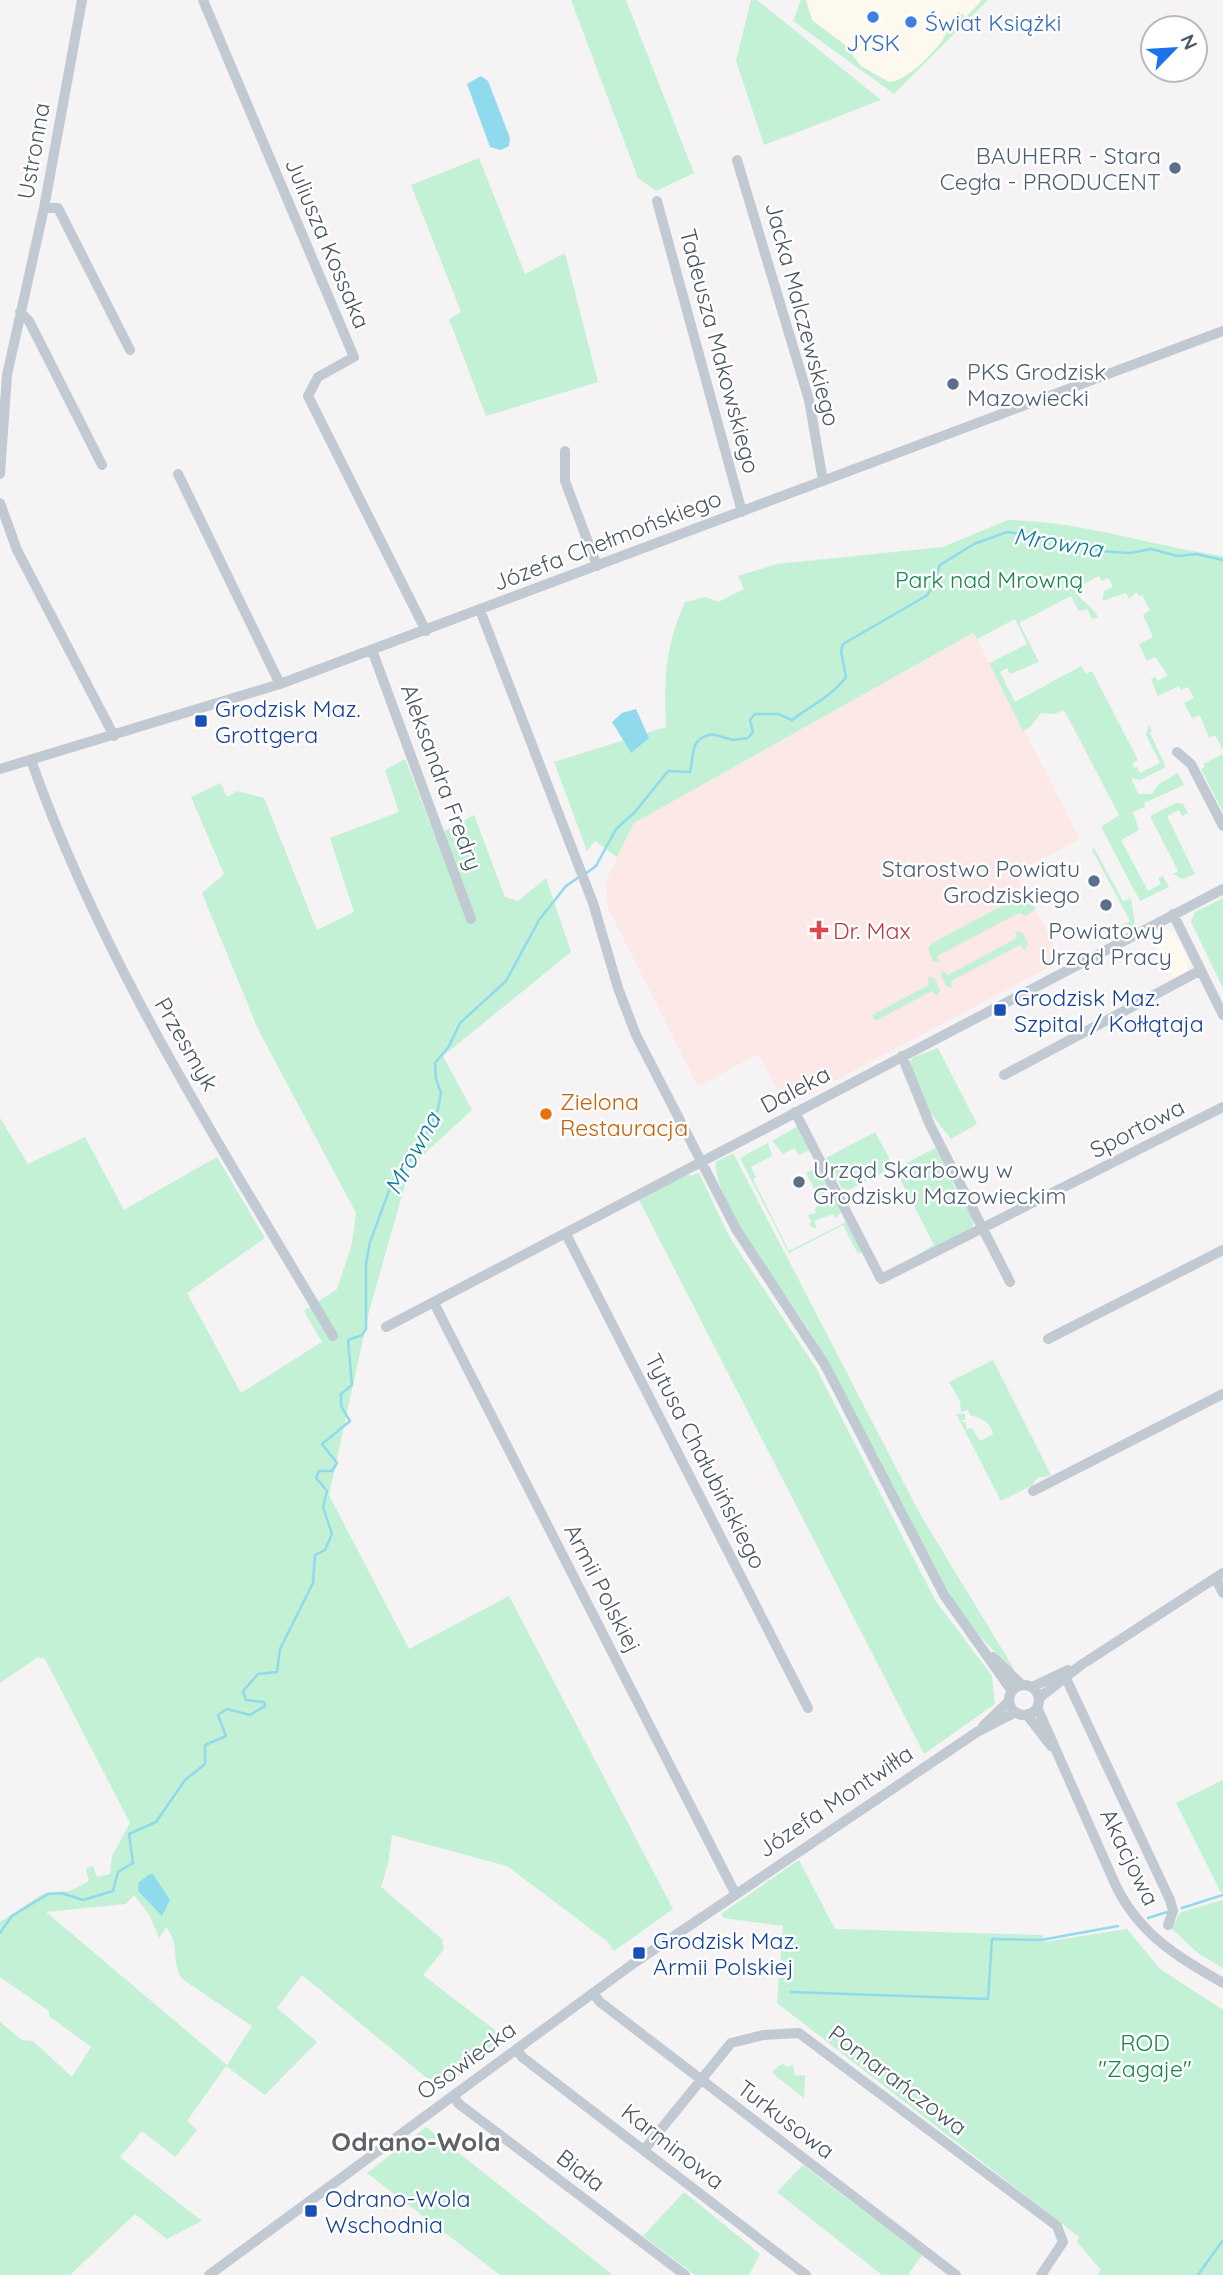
<svg xmlns="http://www.w3.org/2000/svg" width="1223" height="2275" viewBox="0 0 1223 2275" font-family="Quicksand,sans-serif">
	<rect width="100%" height="100%" fill="#f5f3f3"/>
	<!-- commercial -->
	<path fill="#fdf9ef" d="M801 0H988L894 94 793 21Z
		M1164 929 1174 932 1189 962 1186 972 1173 978 1151 936Z"/>
	<!-- medical -->
	<path fill="#fce8e6" d="M974 633 1080 839 1012 874 1019 878 1059 955V962L787 1106 758 1054 698 1086 608 908 606 881 634 823Z"/>
	<!-- green -->
	<path fill="#c3f1d5" fill-rule="evenodd" d="M571 0H626L694 173 656 191 638 178Z
		M751 0H757L881 100 764 145 736 61Z
		M801 0H806L812 20 845 45 861 66 889 82C907 81 931 55 942 41 949 30 948 23 958 12L966 17 982 0H988L894 94 793 21Z
		M479 158 525 274 565 253 598 382 486 416 449 319 461 312 411 185Z
		M1008 520C1082 521 1152 546 1223 556V750L1215 735 1209 738 1200 715 1192 718 1184 703 1194 698 1188 687 1181 690 1179 686 1158 696 1151 679 1155 677 1158 681 1168 675 1155 657 1147 661 1139 644 1153 637 1143 615 1150 610 1142 595 1139 596 1137 592 1129 599 1126 593 1102 601 1104 591 1113 587 1108 578 1102 581 1099 576 1074 589C1080 602 1091 604 1098 617L1092 619 1087 609 1079 611 1071 596 1019 623 1039 662 1010 674 1007 668 1000 672 1015 702 1081 666 1086 674 1092 671 1138 760 1132 763 1134 768 1137 767 1140 773 1160 763 1146 735 1149 725 1152 731 1150 733 1166 767 1140 780 1131 778 1138 794H1152L1159 784 1178 773 1184 785 1144 803 1145 807 1133 812 1139 830 1121 840 1148 891 1161 884 1158 878 1163 876 1169 887 1140 901 1101 827 1119 815 1064 710 1054 714 1041 713 1031 726 1023 731 989 663 1027 644 1015 619 977 639 973 633 634 823 617 857 595 841 587 851 554 762 666 727C664 678 665 647 685 602L706 597 718 602 744 589 738 576 777 564 943 547Z
		M1223 754V812L1201 769 1205 767 1203 764Z
		M405 759 435 836 474 815 505 897 518 901 546 878 571 952 443 1056 472 1110 410 1167 370 1308 329 1495 409 1649 509 1596 673 1909 614 1951 608 1942 507 1866 392 1835 388 1864 381 1887 442 1939 444 1949 423 1975 508 2040 440 2089 302 1975 277 2008 317 2042 265 2095 226 2066 187 2121 197 2130 175 2157 142 2131 120 2157 202 2221 167 2239 135 2214 70 2275H0V2022L22 2040 33 2041 72 2077 91 2047 49 2016V2011L0 1977V1922L44 1893 70 1891 89 1881 86 1869 93 1866 97 1877 110 1874 112 1856 130 1823 45 1659 38 1657 0 1683V1118L28 1164 85 1137 124 1210 217 1157 265 1238 187 1293 241 1393 322 1342 304 1311 337 1289 352 1244 356 1213 258 1029 202 893 224 874 191 797 221 783 227 797 237 791 264 798 317 930 354 912 330 838 399 812 385 770ZM134 1895 150 1916 159 1938 166 1927C181 1945 170 1960 182 1979L252 2026 227 2065 46 1912 126 1904Z
		M1176 803 1183 804 1188 813 1182 816 1179 810 1167 816 1195 874 1182 879 1173 874 1178 871 1150 816Z
		M1094 848 1123 901 1131 899 1135 924 1108 939 1105 933 1130 921 1092 850Z
		M1029 896 1036 909 1026 916 1019 913 937 956 940 962 933 961 928 949 932 943 1019 897Z
		M1223 898V988L1191 922 1195 912Z
		M1015 931 1022 932 1028 943 1025 950 1020 945 951 981 953 988 946 986 941 976 942 970 948 975 1017 938Z
		M928 977 934 978 940 989 938 996 932 991 875 1021 872 1015 929 985Z
		M938 1048 977 1124 951 1139 929 1111 908 1064 914 1057Z
		M798 1126 809 1150 799 1155 794 1148 783 1154 772 1141Z
		M875 1132 894 1167 844 1192 826 1158Z
		M768 1143 772 1156 751 1167 756 1177 753 1179 789 1251 846 1222 862 1252 858 1254 843 1225 789 1253 740 1158Z
		M937 1147 958 1195 974 1220 972 1229 902 1264 934 1245 895 1169Z
		M733 1153 920 1514 1014 1669 1012 1670C990 1646 968 1626 950 1598 896 1510 861 1411 806 1326 783 1289 712 1199 716 1162Z
		M818 1167 841 1213 835 1218 833 1214 814 1221 817 1228H814L809 1225 811 1222 808 1215 816 1213 815 1208 822 1204 806 1173Z
		M699 1173 730 1238 816 1368 935 1600 992 1676 995 1704 924 1754 639 1200 688 1174 690 1176Z
		M993 1360 1051 1475C1043 1480 1038 1472 1033 1485L1001 1501 956 1414H965V1420H961L966 1423V1429L972 1428 980 1441 993 1434C991 1422 982 1419 970 1415L968 1410 961 1412 960 1401 949 1382Z
		M1223 1780V1892L1221 1893 1176 1803Z
		M799 1860 835 1929 1043 1935 1044 1942 1127 1929 1160 1969 1223 2010V2275H1097L1101 2270 1077 2242 1079 2237 777 2003 783 1926 724 1918 721 1914Z
		M1223 1900V1968L1199 1954 1171 1928 1181 1912Z
		M784 2064 786 2067 793 2065 795 2076 805 2075 804 2098 772 2073 778 2066Z
		M426 2127 613 2275H500L367 2173Z
		M803 2165 922 2255 908 2275H882L777 2192Z
		M684 2192 760 2254 749 2275H695L643 2236Z"/>
	<!-- water -->
	<path fill="#90daee" d="M481 76 488 81 510 138 509 146 501 150 490 147 467 84Z
		M636 709 649 738 631 753 612 722 622 713Z
		M150 1874H153L170 1900 162 1916 138 1891 139 1882Z"/>
	<g fill="none" stroke-linecap="round" stroke-linejoin="round">
		<!-- stream -->
		<path stroke="#90daee" stroke-width="2.5" d="M585 874 596 866 616 829 635 812 668 771 690 772C695 754 688 740 712 734L733 740 748 738 753 732 750 720 755 714H778L792 720C810 706 831 697 846 677L841 651 843 644 926 596 932 588 940 565 974 544 1007 532 1029 535 1040 541 1055 538 1072 544 1083 543 1100 551 1130 553 1151 549 1178 556 1196 554 1223 560
			M1182 1908 1223 1895
			M1148 1918 1167 1912
			M0 1933 12 1916 48 1894 61 1893 83 1900 113 1891 118 1872 133 1863 129 1834 156 1822 185 1780 205 1764V1745L226 1736 218 1715 227 1709 250 1715 265 1706 264 1702 246 1700 243 1691 258 1674 277 1672 280 1649 313 1583 315 1555 325 1550 332 1534 323 1507 327 1491 316 1478 319 1471H332L337 1463 322 1444 350 1421 341 1406V1394L352 1385 348 1340 362 1335 366 1329V1264L370 1242 393 1180 419 1150 438 1109 441 1093 436 1079 435 1063 449 1046 460 1023 506 981 539 920 566 886 579 877
			M791 1992 988 1999 992 1939 1041 1940 1118 1926
			M1198 2275 1223 2240"/>
		<!-- minor -->
		<path stroke="#c1cad2" stroke-width="10" d="M203 0 354 357 318 377 308 396 426 631
			M737 160 809 400 823 481
			M657 201 742 512
			M44 208H58L130 350
			M20 312 29 321 102 465
			M565 451V481L597 566
			M0 474 7 375 44 208 82 0
			M178 474 280 684
			M0 503 17 550 114 736
			M480 610 593 903 618 988 636 1035 736 1229 825 1365 944 1595 1012 1691
			M372 650 471 919
			M1177 752 1191 764 1223 826
			M31 760C103 965 223 1149 333 1336
			M0 769 280 684 1223 331
			M1173 914 1223 1015
			M902 1056 930 1125 1010 1282
			M1004 1075 1201 970
			M795 1112 881 1279 1223 1107
			M566 1234 808 1708
			M434 1303 735 1893
			M386 1327 1223 889
			M1048 1339 1223 1250
			M1033 1491 1223 1394
			M1215 1578 1223 1593
			M993 1657 1022 1685
			M1063 1672 1170 1900 1173 1911 1168 1925
			M1009 1700a15 15 0 1 1 30 0a15 15 0 1 1-30 0Z
			M1032 1687 1068 1670
			M1039 1698 1081 1665 1223 1573
			M1037 1707 1116 1886C1140 1935 1178 1957 1223 1983
			M1027 1715 1051 1746
			M983 1726 1009 1701
			M593 1993 600 2002 956 2275
			M517 2049 522 2057 806 2275
			M453 2096 459 2104 685 2275
			M644 2150 731 2043 763 2035 799 2033 1057 2226 1063 2242 1041 2275
			M209 2275 634 1963 977 1732 1016 1712"/>
	</g>
	<!-- markers -->
	<g fill="#3f7fe0" stroke="#fff" stroke-width="2.5">
		<circle cx="873" cy="17" r="7"/>
		<circle cx="911" cy="22" r="7"/>
	</g>
	<g fill="#5c6f8a" stroke="#fff" stroke-width="2.5">
		<circle cx="1175" cy="168" r="7"/>
		<circle cx="953" cy="384" r="7"/>
		<circle cx="1094" cy="881" r="7"/>
		<circle cx="1106" cy="905" r="7"/>
		<circle cx="799" cy="1182" r="7"/>
	</g>
	<g fill="#1a4fb4" stroke="#fff" stroke-width="2.5">
		<rect x="194" y="714" width="14" height="14" rx="3.5"/>
		<rect x="993" y="1003" width="14" height="14" rx="3.5"/>
		<rect x="632" y="1946" width="14" height="14" rx="3.5"/>
		<rect x="304" y="2204" width="14" height="14" rx="3.5"/>
	</g>
	<path fill="#e0444e" stroke="#fff" stroke-width="2.5" d="M815.5 919.5h7v7h7v7h-7v7h-7v-7h-7v-7h7z"/>
	<circle fill="#e8710a" stroke="#fff" stroke-width="2.5" cx="546" cy="1114" r="7"/>
	<g text-anchor="middle" dominant-baseline="central" stroke-width="5" stroke-linejoin="round" paint-order="stroke">
		<!-- shop labels -->
		<g font-size="23" fill="#366cbe" stroke="#fff" text-anchor="start">
			<text x="925" y="22">Świat Książki</text>
			<text x="873" y="42" text-anchor="middle">JYSK</text>
		</g>
		<!-- street labels -->
		<g font-size="23" fill="#4a5661" stroke="#fff">
			<text transform="translate(33 151) rotate(-80)">Ustronna</text>
			<text transform="translate(328 243) rotate(67)">Juliusza Kossaka</text>
			<text transform="translate(803 314) rotate(75)">Jacka Malczewskiego</text>
			<text transform="translate(720 351) rotate(75)">Tadeusza Makowskiego</text>
			<text transform="translate(607 540) rotate(-21)">Józefa Chełmońskiego</text>
			<text transform="translate(442 777) rotate(70)">Aleksandra Fredry</text>
			<text transform="translate(187 1044) rotate(60)">Przesmyk</text>
			<text transform="translate(795 1089) rotate(-28)">Daleka</text>
			<text transform="translate(1137 1128) rotate(-27)">Sportowa</text>
			<text transform="translate(706 1461) rotate(63)">Tytusa Chałubińskiego</text>
			<text transform="translate(603 1588) rotate(63)">Armii Polskiej</text>
			<text transform="translate(835 1801) rotate(-34)">Józefa Montwiłła</text>
			<text transform="translate(1130 1857) rotate(64)">Akacjowa</text>
			<text transform="translate(466 2060) rotate(-36)">Osowiecka</text>
			<text transform="translate(898 2080) rotate(37)">Pomarańczowa</text>
			<text transform="translate(786 2119) rotate(37)">Turkusowa</text>
			<text transform="translate(673 2146) rotate(38)">Karminowa</text>
			<text transform="translate(581 2170) rotate(37)">Biała</text>
		</g>
		<!-- service labels -->
		<g font-size="23" fill="#4e5e75" stroke="#fff" text-anchor="end">
			<text x="1161" y="155">BAUHERR - Stara<tspan x="1161" dy="26">Cegła - PRODUCENT</tspan></text>
			<text x="967" y="371" text-anchor="start">PKS Grodzisk<tspan x="967" dy="26">Mazowiecki</tspan></text>
			<text x="1080" y="868">Starostwo Powiatu<tspan x="1080" dy="26">Grodziskiego</tspan></text>
			<text x="1106" y="930" text-anchor="middle">Powiatowy<tspan x="1106" dy="26">Urząd Pracy</tspan></text>
			<text x="813" y="1169" text-anchor="start">Urząd Skarbowy w<tspan x="813" dy="26">Grodzisku Mazowieckim</tspan></text>
		</g>
		<!-- park labels -->
		<g font-size="23" fill="#17864f" stroke="#fff">
			<text x="989" y="579">Park nad Mrowną</text>
			<text x="1145" y="2042">ROD<tspan x="1145" dy="26">"Zagaje"</tspan></text>
		</g>
		<!-- transit labels -->
		<g font-size="23" fill="#164399" stroke="#fff" text-anchor="start">
			<text x="215" y="708">Grodzisk Maz.<tspan x="215" dy="26">Grottgera</tspan></text>
			<text x="1014" y="997">Grodzisk Maz.<tspan x="1014" dy="26">Szpital / Kołłątaja</tspan></text>
			<text x="653" y="1940">Grodzisk Maz.<tspan x="653" dy="26">Armii Polskiej</tspan></text>
			<text x="325" y="2198">Odrano-Wola<tspan x="325" dy="26">Wschodnia</tspan></text>
		</g>
		<!-- health labels -->
		<g font-size="23" fill="#be3a42" stroke="#fff" text-anchor="start">
			<text x="833" y="930">Dr. Max</text>
		</g>
		<!-- food labels -->
		<g font-size="23" fill="#c56008" stroke="#fff" text-anchor="start">
			<text x="560" y="1101">Zielona<tspan x="560" dy="26">Restauracja</tspan></text>
		</g>
		<!-- water labels -->
		<g font-size="24" font-style="italic" fill="#0c7c9b" stroke="#fff">
			<text transform="translate(1058 542) rotate(9)">Mrowna</text>
			<text transform="translate(412 1153) rotate(-61)">Mrowna</text>
		</g>
		<!-- quarter labels -->
		<g font-size="26" font-weight="bold" fill="#5f6368" stroke="#fff">
			<text x="416" y="2141">Odrano-Wola</text>
		</g>
	</g>
	<!-- north arrow -->
	<g transform="translate(1174 49) rotate(65)"><circle r="33" fill="#ffffff" stroke="#b7bbc0" stroke-width="2"/>
	<path d="M0-5L12 26L0 18L-12 26Z" fill="#1a73e8"/>
	<text y="-10" font-size="19" font-weight="bold" text-anchor="middle" fill="#4a5661">N</text>
	</g>
</svg>
